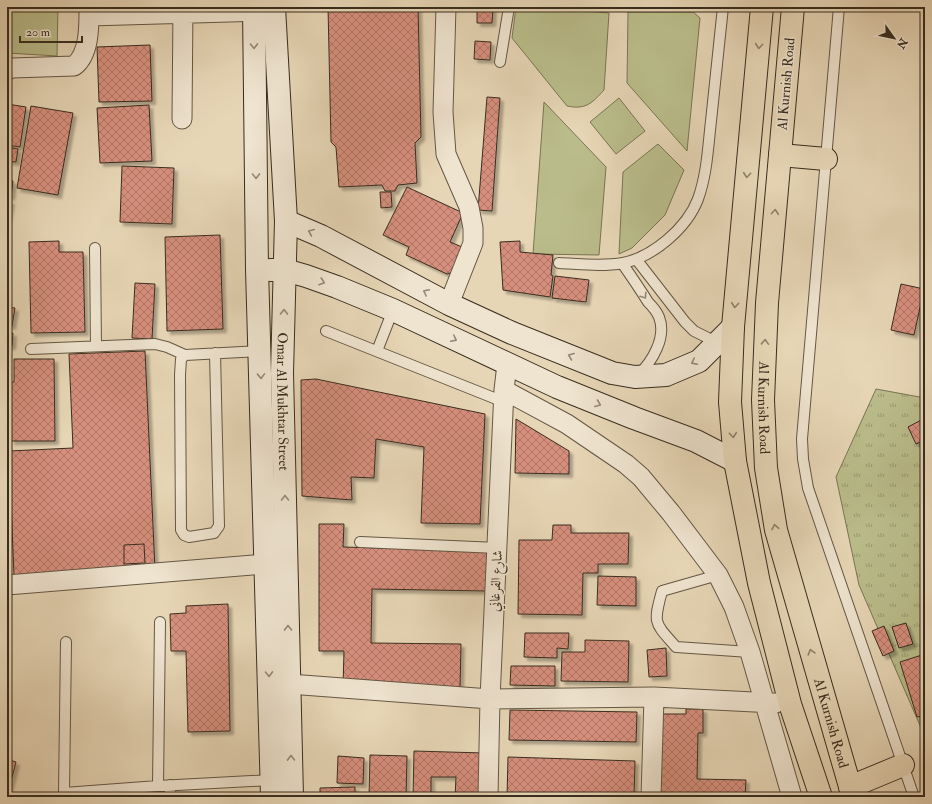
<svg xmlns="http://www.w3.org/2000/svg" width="932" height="804" viewBox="0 0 932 804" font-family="'IM FELL Double Pica',Amiri,serif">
	<defs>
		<pattern id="park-tufts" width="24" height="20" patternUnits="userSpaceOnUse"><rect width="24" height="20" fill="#babd8b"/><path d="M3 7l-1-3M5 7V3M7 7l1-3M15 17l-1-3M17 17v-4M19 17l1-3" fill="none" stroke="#989a71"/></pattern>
		<pattern id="building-cross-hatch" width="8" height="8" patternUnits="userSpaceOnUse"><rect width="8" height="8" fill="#d78f7d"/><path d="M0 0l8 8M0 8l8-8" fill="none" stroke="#af7566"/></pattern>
		<filter id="shadow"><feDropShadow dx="3.5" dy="3.5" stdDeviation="1" flood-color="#0004"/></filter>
	</defs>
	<rect width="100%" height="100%" fill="#e7d6b6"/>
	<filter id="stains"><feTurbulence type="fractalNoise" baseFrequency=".005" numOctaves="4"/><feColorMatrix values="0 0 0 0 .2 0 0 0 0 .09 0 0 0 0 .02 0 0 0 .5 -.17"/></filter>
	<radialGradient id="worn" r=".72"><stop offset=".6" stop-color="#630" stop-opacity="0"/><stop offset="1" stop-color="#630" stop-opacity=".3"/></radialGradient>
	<!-- park -->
	<path fill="url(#park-tufts)" stroke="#797555" d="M876 389 925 398V737L859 585 836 477Z"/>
	<!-- garden -->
	<path fill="#babd8b" stroke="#797555" d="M7 7H58L57 56 7 53Z
		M516 7H533L609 13 604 90C592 103 586 110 567 106L512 38Z
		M628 12H693L700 18 687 151 627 83Z
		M619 98 645 131 616 154 590 122Z
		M544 102 606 167 599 255 533 254Z
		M658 144 684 170 665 215 632 248 619 254 623 172Z"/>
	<!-- building -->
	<path fill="url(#building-cross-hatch)" stroke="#382d1f" filter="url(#shadow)" d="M328 7H418L421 137 415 143 417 183 398 185 395 191H385L382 185 339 187 336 147 331 142Z
		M477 7H493L492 23H477Z
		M475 41 491 42 490 60 474 59Z
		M150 45 152 101 99 102 97 47Z
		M487 97 500 98 492 211 478 210Z
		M7 104 26 107 20 147 7 145Z
		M149 105 152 161 100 163 97 108Z
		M31 106 73 113 58 195 17 188Z
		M7 147 18 149 16 162 7 161Z
		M122 166 174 168 172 224 120 222Z
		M7 180 13 181 11 197 7 196Z
		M407 187 463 213 450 242 467 249 457 271 447 274 406 255 409 247 383 235Z
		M380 192H391L392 207 381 208Z
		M7 200 11 201 7 223Z
		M220 235 223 329 167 331 165 237Z
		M59 241V252H83L85 332 31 333 29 242Z
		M520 241V252L553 255 551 275 553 276 550 297 503 290 500 242Z
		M555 276 589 280 586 302 552 298Z
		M135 283 155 284 152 339 132 338Z
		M901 284 924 289 914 335 891 330Z
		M7 307 15 308 12 326 7 325Z
		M7 333H13L12 346H7Z
		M145 351 155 570 14 576 9 451 73 448 69 354Z
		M14 359H54L55 441H11L9 382H14Z
		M316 379 485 414 480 524 421 523 424 447 376 439 374 478 351 477 352 500 302 496 301 380Z
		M925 418V440L916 444 908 427Z
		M516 419 569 451V474L515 473Z
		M319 524H344L343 547 488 551 487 591 372 589 371 643 461 644 460 688 343 687 344 651H319Z
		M553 525H571V533H629L628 564H598V573H583L582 615 518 614 519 540H552Z
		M144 544 145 563 124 564V545Z
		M598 576 636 577V606L597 605Z
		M228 604 230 731 188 732 186 651H171L170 614 186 613V606Z
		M906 623 913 644 899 648 892 627Z
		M884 626 894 651 883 656 872 631Z
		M525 633H569L568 649 557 648V658L524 657Z
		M585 640 629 641 628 682 561 681 562 652H585Z
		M666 648 667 676 649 677 647 650Z
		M925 654V715L917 717 900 662Z
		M511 666H555V686L510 685Z
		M686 709H703V733H698L697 779 746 780 745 797H658L660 714H686Z
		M510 710 637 712 636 742 509 740Z
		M414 751 484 753 483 797H455L456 777H431V797H413Z
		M370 755 407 756 406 797H369Z
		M338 756 364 758 363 784 337 783Z
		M508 757 635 761 634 797H507Z
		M7 759 16 762 9 789H7Z
		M355 787V797H320V788Z"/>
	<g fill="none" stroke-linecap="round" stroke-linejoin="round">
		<!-- service casing -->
		<g stroke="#645745" stroke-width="12">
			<path id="service" d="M839 7 802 439 803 459 808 488 914 797
				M500 62 509 7
				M95 248 96 346
				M636 259 685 322 694 331 718 343
				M559 263C580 264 602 267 623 263 653 257 687 228 698 199 707 174 708 147 711 121 715 83 719 45 723 7
				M622 263C631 276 640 289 648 302 652 306 657 312 659 317 667 337 652 362 638 375
				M326 331 504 402
				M31 349 155 344 167 347 185 355
				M377 351 393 310
				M215 353 219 526 214 533 189 537 184 535 181 530 180 375 181 359 185 355 260 351
				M360 542 498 548
				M718 575 662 591C653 624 654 622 676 647L750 652
				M66 642 64 793 158 786 272 780
				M170 785V797
				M158 786 160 622"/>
		</g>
		<!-- minor casing -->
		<g stroke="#645745" stroke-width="21">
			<path id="minor" d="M446 7 443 112 446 154 469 207 473 228V243L449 304
				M89 16 268 11
				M7 70 12 68 74 66C90 54 89 25 89 7
				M182 119 183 7
				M504 390 567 424 626 464 641 477 671 513 718 575 734 607 750 652 792 797
				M7 585 266 564
				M289 684 490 699 654 697 776 703
				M488 797 490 699 504 390 507 364
				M651 797 654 697"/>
		</g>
		<!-- secondary casing -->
		<g stroke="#382d1f" stroke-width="24">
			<g id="secondary">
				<path d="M254 7 257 269 272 797"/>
				<path id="s1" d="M274 7 286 221 282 373 292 797"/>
				<path d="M286 221 321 236 449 304 512 333 612 373 635 377 666 375 699 361 733 327"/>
				<path d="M270 270H285L306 276 337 287 393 310 557 387 634 418 696 441 735 461"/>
			</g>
		</g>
		<!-- trunk casing -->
		<g stroke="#382d1f" stroke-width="24">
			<g id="trunk">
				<path d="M762 7 733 327 730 402 735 461 759 583 790 704 821 797"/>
				<path id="s2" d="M793 7 767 303 763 400 766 468 776 530 853 797"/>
				<path d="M780 155 826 159"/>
				<path d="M850 787 903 765"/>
			</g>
		</g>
		<!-- service -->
		<use href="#service" stroke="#efe4d0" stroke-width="10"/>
		<!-- minor -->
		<use href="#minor" stroke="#efe4d0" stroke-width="19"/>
		<!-- secondary -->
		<use href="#secondary" stroke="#efe4d0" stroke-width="22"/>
		<!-- trunk -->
		<use href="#trunk" stroke="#e7d6b6" stroke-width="22"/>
	</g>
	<!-- one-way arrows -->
	<defs><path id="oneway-chevron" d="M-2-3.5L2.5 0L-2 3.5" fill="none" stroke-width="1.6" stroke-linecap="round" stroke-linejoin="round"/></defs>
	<g stroke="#948878">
		<use href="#oneway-chevron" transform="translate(254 46) rotate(89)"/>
		<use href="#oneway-chevron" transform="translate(256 176) rotate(89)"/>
		<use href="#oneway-chevron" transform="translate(311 232) rotate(-157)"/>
		<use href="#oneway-chevron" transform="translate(322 282) rotate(19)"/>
		<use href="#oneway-chevron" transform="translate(426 292) rotate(-153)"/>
		<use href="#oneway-chevron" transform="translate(644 296) rotate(56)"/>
		<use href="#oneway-chevron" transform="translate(284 312) rotate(-89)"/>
		<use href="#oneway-chevron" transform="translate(454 339) rotate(26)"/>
		<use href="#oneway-chevron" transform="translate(571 356) rotate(-158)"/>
		<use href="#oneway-chevron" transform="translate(694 362) rotate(154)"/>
		<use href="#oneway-chevron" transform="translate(261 376) rotate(88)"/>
		<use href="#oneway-chevron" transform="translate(598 404) rotate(22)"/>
		<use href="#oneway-chevron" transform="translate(285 498) rotate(-91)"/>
		<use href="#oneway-chevron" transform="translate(288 628) rotate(-91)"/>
		<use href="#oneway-chevron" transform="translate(269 674) rotate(89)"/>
		<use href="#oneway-chevron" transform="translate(291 758) rotate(-91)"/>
	</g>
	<g stroke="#90826a">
		<use href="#oneway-chevron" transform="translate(759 46) rotate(95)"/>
		<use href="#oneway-chevron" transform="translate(747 175) rotate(95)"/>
		<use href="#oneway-chevron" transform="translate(775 212) rotate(-85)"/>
		<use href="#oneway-chevron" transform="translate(735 305) rotate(95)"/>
		<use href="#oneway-chevron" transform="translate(765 342) rotate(-88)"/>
		<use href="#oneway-chevron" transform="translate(733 435) rotate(85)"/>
		<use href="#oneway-chevron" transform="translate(775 527) rotate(-101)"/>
		<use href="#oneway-chevron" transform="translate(811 652) rotate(-106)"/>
	</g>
	<g text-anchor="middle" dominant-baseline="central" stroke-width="3" stroke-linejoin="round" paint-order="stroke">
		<!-- street labels -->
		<g font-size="14" fill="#382d1f" stroke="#efe4d0">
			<text transform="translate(786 84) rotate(-85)">Al Kurnish Road</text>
			<text stroke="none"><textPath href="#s1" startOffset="395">Omar Al Mukhtar Street</textPath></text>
			<text stroke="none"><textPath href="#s2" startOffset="402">Al Kurnish Road</textPath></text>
			<text transform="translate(496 581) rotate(-87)">شارع الفرغاني</text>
			<text stroke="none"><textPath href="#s2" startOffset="726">Al Kurnish Road</textPath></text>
		</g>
	</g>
	<!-- margin -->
	<rect width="932" height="804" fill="none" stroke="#e7d6b6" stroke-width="24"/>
	<rect x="8" y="8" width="916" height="788" fill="none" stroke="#382d1f" stroke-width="2"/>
	<rect x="12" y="12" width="908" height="780" fill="none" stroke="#382d1f"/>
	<!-- north arrow -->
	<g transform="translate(894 38) rotate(123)" stroke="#efe4d0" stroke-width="3" paint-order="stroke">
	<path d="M0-3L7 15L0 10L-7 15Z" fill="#382d1f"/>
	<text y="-6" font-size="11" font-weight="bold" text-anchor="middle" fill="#382d1f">N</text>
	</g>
	<!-- scale -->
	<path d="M20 36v6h62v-6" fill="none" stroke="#382d1f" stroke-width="2"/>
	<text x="26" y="36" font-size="12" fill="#382d1f" stroke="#efe4d0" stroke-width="3" paint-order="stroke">20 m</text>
	<rect width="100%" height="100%" filter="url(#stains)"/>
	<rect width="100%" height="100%" fill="url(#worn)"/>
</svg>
